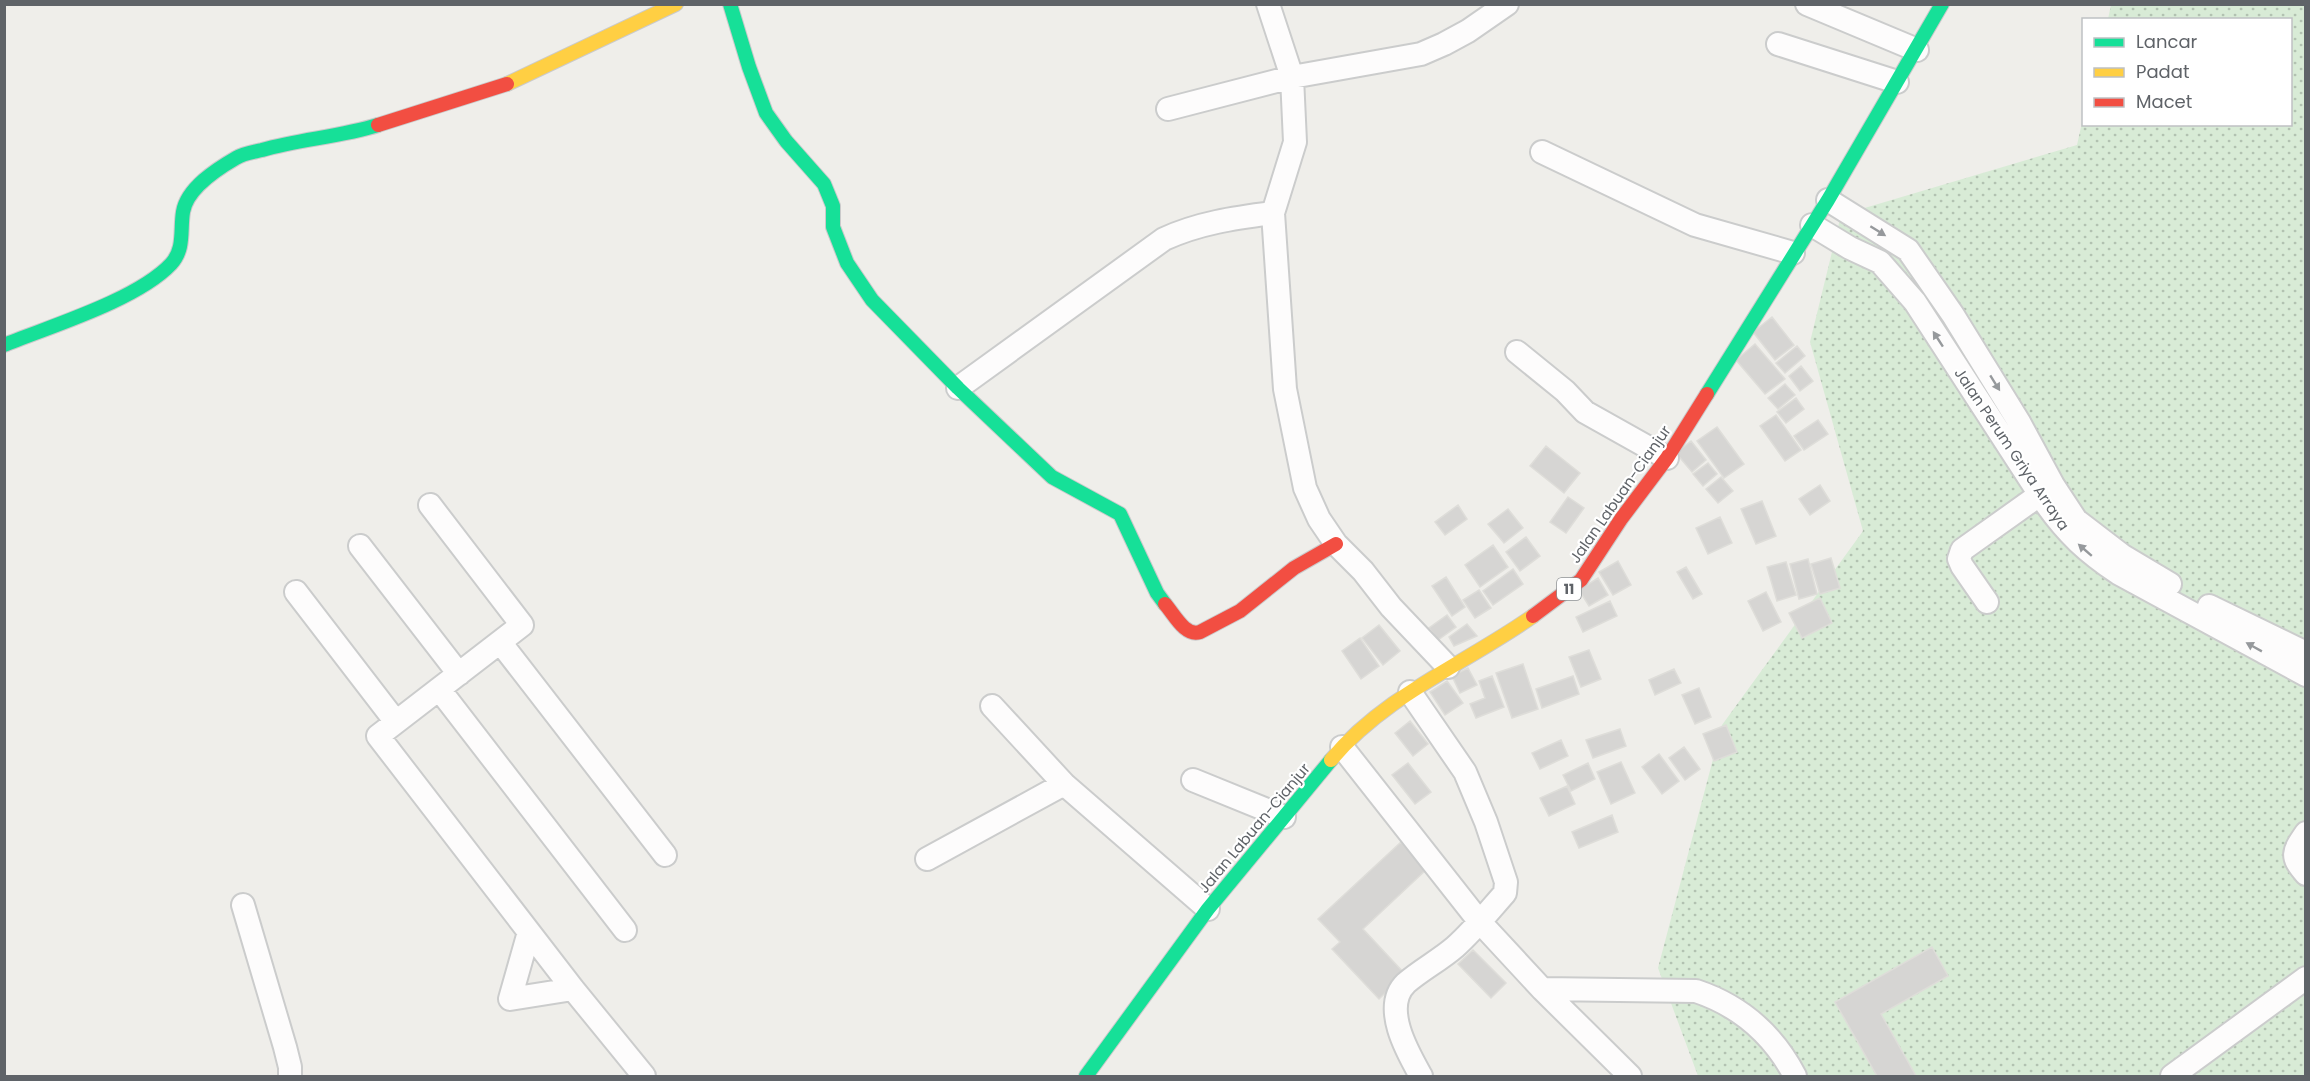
<svg xmlns="http://www.w3.org/2000/svg" width="2310" height="1081" viewBox="0 0 2310 1081" font-family="Poppins,sans-serif">
	<defs>
		<pattern id="grass-dots" width="8" height="8" patternUnits="userSpaceOnUse" patternTransform="scale(1.5)"><rect width="8" height="8" fill="#d8ebd6"/><path d="M2 2h.1M6 6h.1" fill="none" stroke="#b2c2b1" stroke-width="1.8" stroke-linecap="round"/></pattern>
	</defs>
	<rect width="100%" height="100%" fill="#efeeea"/>
	<!-- grass -->
	<path fill="url(#grass-dots)" d="M2111 5H2305V1076H1698L1658 968 1722 725 1863 531 1810 342 1841 215 2077 145 2083 118 2084 124H2290V20L2108 19Z"/>
	<!-- building -->
	<path fill="#d6d5d3" stroke="#deddd9" stroke-width="1.5" d="M1772 317 1794 345 1775 360 1753 332Z
		M1755 344 1785 379 1765 394 1736 360Z
		M1797 346 1805 356 1785 373 1776 363Z
		M1801 366 1813 381 1800 391 1789 376Z
		M1785 384 1795 395 1778 409 1768 398Z
		M1796 398 1804 409 1786 423 1777 412Z
		M1776 415 1801 450 1785 461 1760 426Z
		M1818 420 1828 434 1804 450 1794 436Z
		M1717 427 1744 464 1724 478 1697 441Z
		M1691 441 1706 460 1692 472 1676 453Z
		M1546 446 1580 473 1564 493 1530 466Z
		M1708 463 1717 474 1703 486 1693 474Z
		M1721 477 1733 491 1718 503 1706 489Z
		M1820 485 1830 501 1810 515 1799 499Z
		M1568 497 1584 508 1566 533 1550 522Z
		M1762 501 1776 536 1756 544 1741 509Z
		M1458 505 1467 519 1445 535 1435 522Z
		M1508 509 1523 528 1504 543 1488 524Z
		M1720 517 1732 543 1708 554 1696 528Z
		M1526 537 1540 556 1520 571 1506 552Z
		M1493 545 1508 567 1480 587 1465 565Z
		M1831 558 1840 588 1820 594 1811 564Z
		M1808 559 1817 594 1799 599 1790 564Z
		M1618 561 1631 585 1613 595 1599 572Z
		M1786 562 1796 595 1777 601 1767 567Z
		M1686 567 1702 594 1693 599 1677 572Z
		M1513 569 1523 584 1493 605 1483 591Z
		M1446 577 1465 607 1452 616 1432 586Z
		M1598 578 1608 595 1589 606 1579 590Z
		M1479 590 1491 608 1475 618 1463 600Z
		M1766 592 1781 622 1763 631 1748 601Z
		M1820 598 1832 623 1802 638 1789 613Z
		M1610 601 1617 616 1583 632 1576 617Z
		M1447 615 1456 627 1438 640 1429 628Z
		M1467 624 1477 636 1454 646 1449 637Z
		M1379 625 1400 651 1383 665 1362 638Z
		M1360 638 1379 666 1361 679 1342 651Z
		M1589 650 1601 679 1581 687 1569 657Z
		M1523 664 1538 709 1512 718 1496 673Z
		M1468 668 1477 685 1460 693 1452 676Z
		M1674 669 1681 683 1655 695 1649 680Z
		M1492 676 1504 707 1476 718 1470 704 1485 698 1479 681Z
		M1573 676 1579 694 1542 708 1536 689Z
		M1447 681 1463 703 1445 715 1430 692Z
		M1699 688 1711 717 1695 724 1682 695Z
		M1410 721 1428 744 1413 756 1395 733Z
		M1726 725 1737 752 1714 761 1703 734Z
		M1620 729 1626 746 1593 758 1586 740Z
		M1561 740 1568 756 1540 769 1532 753Z
		M1684 747 1700 769 1685 780 1669 758Z
		M1659 754 1679 781 1662 794 1642 767Z
		M1621 762 1635 793 1611 804 1597 772Z
		M1408 763 1431 792 1415 804 1392 775Z
		M1588 763 1595 779 1571 791 1563 775Z
		M1567 786 1575 804 1549 816 1540 798Z
		M1612 815 1618 832 1579 848 1572 832Z
		M1401 842 1427 869 1363 929 1405 974 1379 999 1332 949 1340 942 1318 919Z
		M1932 947 1948 976 1881 1014 1916 1076H1877L1835 1002Z
		M1473 950 1506 983 1491 998 1458 964Z"/>
	<g fill="none" stroke-linecap="round" stroke-linejoin="round">
		<!-- street casing -->
		<g stroke="#cbcccc" stroke-width="26">
			<path id="street" d="M1268 4 1292 77 1295 142 1273 213 1285 389 1305 488 1319 519 1336 544 1363 571 1391 607 1448 667
				M1807 4 1917 50
				M1778 44 1897 82
				M1168 109 1292 77 1421 54 1444 44 1468 31 1507 4
				M1542 152 1695 225 1793 253
				M1828 200 1908 250 1953 315 2019 422 2053 485 2076 520 2123 556 2170 584
				M1812 225 1850 248 1880 262 1915 302 2046 504C2068 535 2087 552 2118 573L2306 675
				M1517 352 1565 391 1585 412 1667 458
				M958 388 1164 239C1199 223 1234 218 1273 213
				M430 505 522 625 378 736 573 989 644 1076
				M360 546 459 674
				M296 592 396 722
				M1987 602 1962 566 1959 559 1962 550 2052 486
				M2209 606 2306 653
				M500 642 665 855
				M439 689 625 930
				M1410 692 1465 772 1486 822 1506 882 1505 893C1489 911 1473 931 1455 947 1440 960 1421 970 1406 983 1381 1007 1408 1053 1421 1076
				M992 706 1064 784 1208 909
				M1342 747 1479 921 1542 989 1630 1076
				M1193 780 1284 817
				M2306 833C2293 852 2290 856 2306 874
				M927 859 1064 784
				M243 905 285 1047 290 1067V1076
				M529 932 510 999 573 989
				M1542 989 1696 991C1741 1006 1773 1034 1795 1076
				M2172 1076 2306 978"/>
		</g>
		<!-- fast casing -->
		<g stroke="#cacacb" stroke-width="16">
			<path id="fast" d="M730 4 749 67 766 113 786 141 824 184 833 206V227L847 263 872 300 958 388 1052 477 1120 514 1157 593 1165 604
				M4 345C51 326 137 300 171 264 185 249 180 230 183 212 187 188 217 169 236 158 244 153 254 152 262 150 300 139 340 137 378 125
				M1707 394 1828 200 1942 4
				M1086 1076 1208 909 1331 760"/>
		</g>
		<!-- slow casing -->
		<g stroke="#cacacb" stroke-width="16">
			<path id="slow" d="M507 84 676 4
				M1331 760C1385 695 1465 664 1533 616"/>
		</g>
		<!-- jam casing -->
		<g stroke="#cacacb" stroke-width="16">
			<path id="jam" d="M378 125 507 84
				M1165 604C1174 614 1185 637 1200 632L1240 611 1294 568 1336 544
				M1533 616 1581 580 1621 519 1667 458 1707 394"/>
		</g>
		<!-- street -->
		<use href="#street" stroke="#fdfcfc" stroke-width="22"/>
		<!-- fast -->
		<use href="#fast" stroke="#16e098" stroke-width="14"/>
		<!-- slow -->
		<use href="#slow" stroke="#ffcf43" stroke-width="14"/>
		<!-- jam -->
		<use href="#jam" stroke="#f24e42" stroke-width="14"/>
	</g>
	<!-- one-way arrows -->
	<defs><path id="oneway-solid" d="M-6-.8H1V-3.2L6.5 0L1 3.2V.8H-6Z" transform="scale(1.5)"/></defs>
	<g fill="#96999c">
		<use href="#oneway-solid" transform="translate(1878 231) rotate(32)"/>
		<use href="#oneway-solid" transform="translate(1938 339) rotate(-123)"/>
		<use href="#oneway-solid" transform="translate(1995 383) rotate(58)"/>
		<use href="#oneway-solid" transform="translate(2085 550) rotate(-139)"/>
		<use href="#oneway-solid" transform="translate(2254 647) rotate(-151)"/>
	</g>
	<g text-anchor="middle" dominant-baseline="central" stroke-width="4.5" stroke-linejoin="round" paint-order="stroke">
		<!-- shield labels -->
		<rect fill="#fff" stroke="#8f9295" stroke-width="1.5" x="1557" y="578" width="24" height="22" rx="4.5"/>
		<g font-size="14" font-weight="bold" fill="#5f6368">
			<text x="1569" y="589">11</text>
		</g>
		<!-- street labels -->
		<g font-size="15" fill="#5f6368" stroke="#fff">
			<text transform="translate(2012 449) rotate(56)">Jalan Perum Griya Arraya</text>
			<text transform="translate(1620 494) rotate(-55)">Jalan Labuan-Cianjur</text>
			<text transform="translate(1254 828) rotate(-50)">Jalan Labuan-Cianjur</text>
		</g>
	</g>
	<!-- border -->
	<rect width="2310" height="1081" fill="none" stroke="#5f6368" stroke-width="12"/>
	<!-- legend -->
	<rect x="2082" y="18" width="210" height="108" fill="#ffffff" stroke="#bfc1c3" stroke-width="1.5"/>
	<rect x="2094" y="38" width="30" height="9" fill="#16e098" stroke="#bfc1c3" stroke-width="1.5"/>
	<text x="2136" y="48" font-size="18" fill="#5f6368">Lancar</text>
	<rect x="2094" y="68" width="30" height="9" fill="#ffcf43" stroke="#bfc1c3" stroke-width="1.5"/>
	<text x="2136" y="78" font-size="18" fill="#5f6368">Padat</text>
	<rect x="2094" y="98" width="30" height="9" fill="#f24e42" stroke="#bfc1c3" stroke-width="1.5"/>
	<text x="2136" y="108" font-size="18" fill="#5f6368">Macet</text>
</svg>
